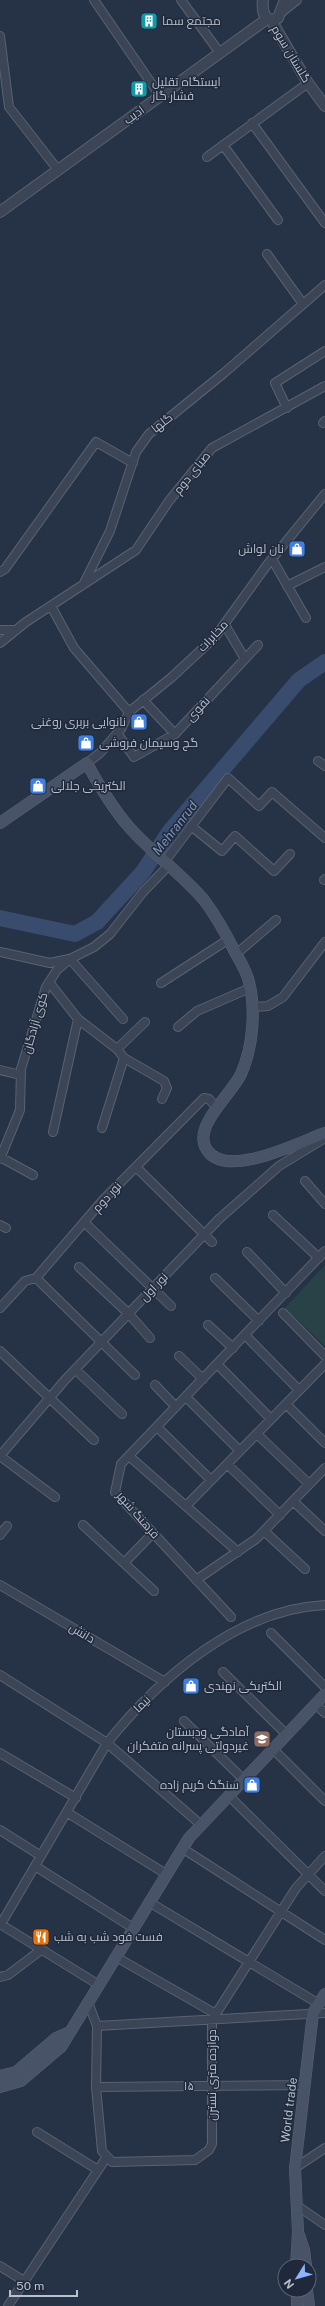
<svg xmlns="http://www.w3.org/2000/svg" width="325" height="2306" viewBox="0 0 325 2306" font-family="'Public Sans',Cairo,sans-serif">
	<rect width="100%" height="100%" fill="#263246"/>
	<!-- park -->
	<path fill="#284247" d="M325 1265V1346L285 1308Z"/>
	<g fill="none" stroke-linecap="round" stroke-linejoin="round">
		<!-- river -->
		<path stroke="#394c6e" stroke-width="16" d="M0 918 75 934 97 922 143 872 170 831 299 680 325 662"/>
		<!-- minor casing -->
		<g stroke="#596272" stroke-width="10">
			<path id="minor" d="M94 0 160 96
				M181 0 220 53
				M282 12 297 0
				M0 36 9 107 58 170
				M252 123 325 223
				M223 145 278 220
				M207 157 308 83
				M267 254 303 304
				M287 408 275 383 325 351
				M323 423 325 421
				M272 559 306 618
				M0 572 5 569 96 442 133 463
				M83 585 110 531 136 452 149 434 224 373 325 285
				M287 586 325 567
				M51 606 74 648 129 712
				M225 625 245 659
				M0 630H16
				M0 643 26 622 136 550 169 501 212 448 325 386
				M143 700 175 734
				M117 733 134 757 175 734 258 645
				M318 761 325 766
				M87 763 100 753 121 729 129 712 172 677 215 637 267 565 325 494
				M191 826 222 851 235 836 274 871 290 854
				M165 861 228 778 259 806 272 792 325 838
				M324 880 325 879
				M0 952 50 963 69 959
				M236 954 276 920
				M70 959 123 1019
				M49 982 78 1019 53 1132
				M161 983 229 939
				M253 1007 268 1006 283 997 325 942
				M78 1019 117 1049 124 1058 164 1081 167 1088 162 1099
				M178 1027 197 1011 250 988
				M117 1049 145 1022
				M0 1070 21 1075
				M102 1128 124 1058
				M0 1157 33 1175
				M0 1159 20 1110 21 1069 46 987 57 970 70 959 94 947 110 934 143 892 169 865
				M136 1167 212 1242
				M305 1181 325 1204
				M273 1215 319 1258
				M84 1222 171 1306
				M0 1225 6 1228
				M247 1252 286 1293
				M79 1267 129 1314 150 1338
				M36 1278 135 1375
				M215 1278 259 1321
				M0 1308 25 1281 36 1278 103 1200 204 1098 209 1099 217 1108
				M283 1313 325 1356
				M208 1325 233 1348
				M245 1335 299 1390
				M0 1351 94 1440
				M179 1356 203 1379
				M217 1364 271 1419
				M76 1370 122 1414
				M155 1385 176 1407
				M186 1397 240 1451
				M286 1404 325 1443
				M157 1427 211 1480
				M257 1434 309 1484
				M0 1456 65 1380 219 1219 279 1166 325 1138
				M0 1456 55 1497
				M129 1456 238 1552
				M227 1464 280 1515
				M293 1501 325 1531
				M186 1506 325 1364
				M83 1525 154 1591
				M264 1531 305 1569
				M0 1535 7 1526
				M124 1563 153 1533
				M196 1580 256 1539 325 1468
				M0 1585 165 1682
				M231 1617 115 1492 121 1464 325 1251
				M271 1633 325 1687
				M223 1672 286 1734
				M0 1675 107 1743 200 1824
				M315 1704 325 1713
				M184 1721 243 1779
				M272 1748 325 1801
				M0 1753 76 1798
				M228 1795 325 1891
				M68 1813 166 1874
				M0 1830 41 1856
				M182 1848 325 1940
				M35 1866 133 1928
				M149 1902 319 2004
				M0 1924 99 1985
				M1 1924 107 1743C159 1678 238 1609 325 1605
				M116 1957 216 2014
				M0 1977 8 1975 41 1950
				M88 2002 97 2026 96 2087 102 2151 112 2162 195 2160 209 2150 212 2144V2020L296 1888 325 1856
				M97 2026 325 2013
				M96 2087 305 2085
				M37 2132 98 2170
				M295 2168 325 2148
				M296 2205 325 2225
				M0 2266 24 2281
				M8 2306 106 2158"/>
		</g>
		<!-- tertiary casing -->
		<g stroke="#596272" stroke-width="12">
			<path id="tertiary" d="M263 0C262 8 262 17 271 20L278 18 285 0
				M271 20 308 83 325 106
				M0 212 267 19"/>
		</g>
		<!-- secondary casing -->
		<g stroke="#596272" stroke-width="12">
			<path id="secondary" d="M0 823 87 763C96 781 116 813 130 828 153 854 182 874 204 900 216 916 226 934 235 952 240 961 247 972 249 982 256 1010 253 1047 241 1074 232 1094 191 1127 207 1150 227 1180 299 1142 325 1133
				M0 2076 16 2072 56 2038 70 2032
				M0 2087 21 2081 61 2047 189 1838 325 1694
				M299 2235 304 2250 306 2266
				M296 2266 298 2232 295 2168 313 2013 325 1994
				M297 2290V2306
				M307 2290 309 2306"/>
		</g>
		<!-- minor -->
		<use href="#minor" stroke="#3b4555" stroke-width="8"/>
		<!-- tertiary -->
		<use href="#tertiary" stroke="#3b4555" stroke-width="10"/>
		<!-- secondary -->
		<use href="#secondary" stroke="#495368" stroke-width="11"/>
	</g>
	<!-- icons -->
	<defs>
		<g id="building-square" transform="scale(0.9)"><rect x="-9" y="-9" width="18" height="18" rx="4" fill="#0f9aa8" stroke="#1f293b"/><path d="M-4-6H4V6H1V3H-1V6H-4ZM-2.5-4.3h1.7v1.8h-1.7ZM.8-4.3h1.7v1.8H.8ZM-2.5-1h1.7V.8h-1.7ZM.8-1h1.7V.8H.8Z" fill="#fff"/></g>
		<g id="shop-square" transform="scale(0.9)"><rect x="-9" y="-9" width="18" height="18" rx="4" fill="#3f7fe0" stroke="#1f293b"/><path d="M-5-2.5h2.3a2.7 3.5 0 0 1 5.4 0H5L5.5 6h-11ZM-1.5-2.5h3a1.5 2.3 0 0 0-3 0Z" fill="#fff"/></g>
		<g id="school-square" transform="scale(0.9)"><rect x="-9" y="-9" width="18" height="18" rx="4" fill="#8d6e63" stroke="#1f293b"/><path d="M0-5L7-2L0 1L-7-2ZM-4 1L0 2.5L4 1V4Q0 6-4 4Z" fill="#fff"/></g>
		<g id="restaurant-square" transform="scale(0.9)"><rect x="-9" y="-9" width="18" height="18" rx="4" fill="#e8710a" stroke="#1f293b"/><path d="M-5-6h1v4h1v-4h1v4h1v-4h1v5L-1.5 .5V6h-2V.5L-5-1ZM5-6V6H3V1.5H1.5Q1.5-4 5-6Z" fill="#fff"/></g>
	</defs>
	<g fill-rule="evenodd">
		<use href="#building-square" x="149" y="21"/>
		<use href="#building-square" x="139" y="89"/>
		<use href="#shop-square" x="297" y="549"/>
		<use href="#shop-square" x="139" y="722"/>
		<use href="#shop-square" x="86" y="743"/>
		<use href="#shop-square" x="38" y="786"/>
		<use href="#shop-square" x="191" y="1686"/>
		<use href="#school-square" x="262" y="1739"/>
		<use href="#shop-square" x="252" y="1785"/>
		<use href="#restaurant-square" x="41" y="1937"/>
	</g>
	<g text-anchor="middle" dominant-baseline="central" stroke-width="3" stroke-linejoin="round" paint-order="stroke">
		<!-- poi labels -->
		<g font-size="12" fill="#b9c0ce" stroke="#1f293b" text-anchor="start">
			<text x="162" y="21">مجتمع سما</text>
			<text x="152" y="82">ایستگاه تقلیل<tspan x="152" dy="14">فشار گاز</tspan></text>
			<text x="284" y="549" text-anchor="end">نان لواش</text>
			<text x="126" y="722" text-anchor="end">نانوایی بربری روغنی</text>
			<text x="99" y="743">گچ وسیمان فروشی</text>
			<text x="51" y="786">الکتریکی جلالی</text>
			<text x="204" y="1686">الکتریکی نهندی</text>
			<text x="249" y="1732" text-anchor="end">آمادگی ودبستان<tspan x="249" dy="14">غیردولتی پسرانه متفکران</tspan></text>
			<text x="239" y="1785" text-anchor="end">سنگک کریم زاده</text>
			<text x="54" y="1937">فست فود شب به شب</text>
		</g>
		<!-- street labels -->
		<g font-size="12" fill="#b9c0ce" stroke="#1f293b">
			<text transform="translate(291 54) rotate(59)">گلستان سوم</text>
			<text transform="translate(134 115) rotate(-36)">ادیب</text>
			<text transform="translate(162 423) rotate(-38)">گلها</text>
			<text transform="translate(192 473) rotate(-51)">صبای دوم</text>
			<text transform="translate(213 636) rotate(-47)">مخابرات</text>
			<text transform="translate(198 709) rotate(-47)">نقوی</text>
			<text transform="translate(35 1023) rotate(-74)">کوی آزادگان</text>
			<text transform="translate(107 1197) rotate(-47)">نور دوم</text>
			<text transform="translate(154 1287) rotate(-46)">نور اول</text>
			<text transform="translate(138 1515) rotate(49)">فرهنگ شهر</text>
			<text transform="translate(82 1633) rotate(31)">دانش</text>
			<text transform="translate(142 1704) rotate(-44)">نیما</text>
			<text transform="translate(212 2075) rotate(-90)">دوازده متری نسترن</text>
			<text x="189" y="2086">۱۵</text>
			<text transform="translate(289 2110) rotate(-83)">World trade</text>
		</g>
		<!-- water labels -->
		<g font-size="13" font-style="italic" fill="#7e94b7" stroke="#1f293b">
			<text transform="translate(175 828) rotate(-52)">Mehranrud</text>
		</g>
	</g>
	<!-- north arrow -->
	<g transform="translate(297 2278) rotate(233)"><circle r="19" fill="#1f293b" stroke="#5d6576"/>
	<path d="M0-3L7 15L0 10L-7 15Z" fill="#8eb4fe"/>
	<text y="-6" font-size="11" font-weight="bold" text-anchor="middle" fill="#b9c0ce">N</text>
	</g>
	<!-- scale -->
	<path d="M10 2290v6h67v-6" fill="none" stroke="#b9c0ce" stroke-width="2"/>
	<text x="16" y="2290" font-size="12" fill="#b9c0ce" stroke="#1f293b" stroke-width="3" paint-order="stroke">50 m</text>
</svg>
